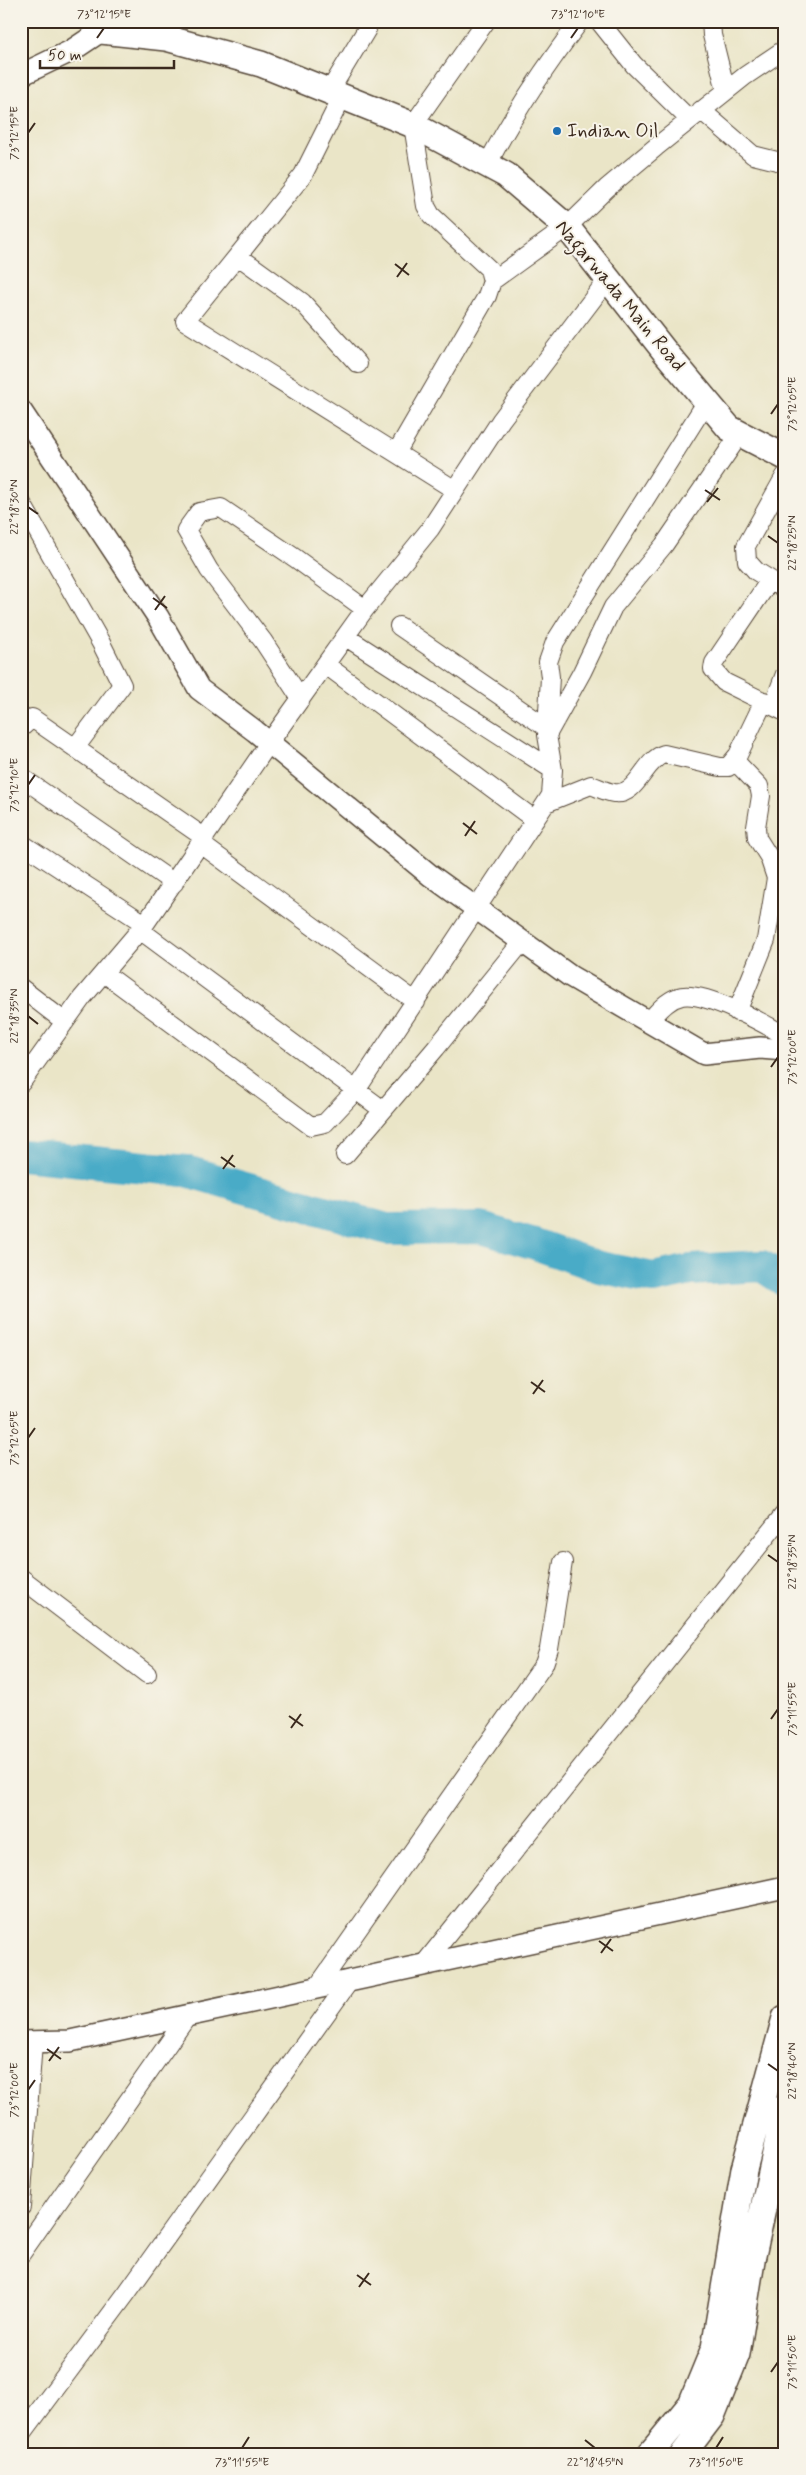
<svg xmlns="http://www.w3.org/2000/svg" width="806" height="2475" viewBox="0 0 806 2475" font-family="Mynerve,sans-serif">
	<rect width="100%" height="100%" fill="#f7f3e8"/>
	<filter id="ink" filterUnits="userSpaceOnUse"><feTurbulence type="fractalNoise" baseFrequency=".02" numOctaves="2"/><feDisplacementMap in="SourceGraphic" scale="10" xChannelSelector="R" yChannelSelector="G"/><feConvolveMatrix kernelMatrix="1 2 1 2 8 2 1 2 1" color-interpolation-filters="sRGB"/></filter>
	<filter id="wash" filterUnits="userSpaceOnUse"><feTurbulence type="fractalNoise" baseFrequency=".0096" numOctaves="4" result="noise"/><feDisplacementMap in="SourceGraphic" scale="20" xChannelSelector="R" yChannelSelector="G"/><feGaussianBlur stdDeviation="1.12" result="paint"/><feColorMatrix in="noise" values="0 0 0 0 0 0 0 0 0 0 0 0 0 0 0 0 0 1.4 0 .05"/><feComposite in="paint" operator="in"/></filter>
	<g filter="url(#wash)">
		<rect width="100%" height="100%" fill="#eae5c7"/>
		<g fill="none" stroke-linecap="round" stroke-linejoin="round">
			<!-- river -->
			<path stroke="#48abc7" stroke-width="32" d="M21 1155 186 1171 387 1229 481 1228 535 1244 599 1267 653 1278 691 1270 762 1266 785 1281"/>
		</g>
	</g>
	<g filter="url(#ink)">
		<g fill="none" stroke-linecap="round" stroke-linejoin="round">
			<!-- minor casing -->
			<g stroke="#554637" stroke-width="20">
				<path id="minor" d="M599 21 634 65 690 120
					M711 21 712 35 726 91
					M166 38 174 21
					M329 92 367 29 365 21
					M342 97 303 175 185 321 455 490
					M701 110 753 155 785 163
					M487 165C514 113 545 67 580 21
					M238 256 302 302 358 364
					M492 281 567 227 607 188 656 147 745 76 785 49
					M396 453 487 296 492 281 489 269 431 215 426 206 413 125 486 21
					M785 476 746 546 747 561 756 571 785 589
					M21 502 101 643 122 685 75 748
					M770 580 714 663 713 669 724 682 785 712
					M399 626 547 728
					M346 637 553 770 547 735 582 672 613 607 664 545 740 434
					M326 665 535 820
					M301 699 263 641 209 570 186 530 199 512 221 508 295 558 365 609
					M773 706 785 674
					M21 728 32 718 205 838
					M547 729 550 677 548 662 555 642 707 401
					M735 761 759 786 761 796 756 827 757 838 769 857 776 878 766 940 737 1012
					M21 777 174 883
					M546 803 591 785C599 788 606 792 614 793 637 797 644 760 664 754L720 767H728L738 755 764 701
					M21 843 145 924
					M201 844 416 1002
					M140 930 383 1110
					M104 973 311 1126 325 1123 357 1089 546 803 551 795 553 770
					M21 988 65 1022
					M648 1022C658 1012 667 999 682 996 705 992 763 1022 785 1036
					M21 1083 82 998 145 924 269 743 365 609 430 529 501 420 608 279
					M345 1155 436 1048 522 942
					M21 1578 147 1674
					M424 1964 785 1513
					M318 1986 544 1664 549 1649 563 1562
					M21 2207 33 2042
					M21 2254 189 2014
					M21 2435 126 2294 351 1979"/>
			</g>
			<!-- tertiary casing -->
			<g stroke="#554637" stroke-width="24">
				<path id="tertiary" d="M21 75 71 51 101 31
					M21 411 158 617 199 689 255 731 430 875 570 976 704 1054 760 1048 785 1050
					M21 2042 70 2041 785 1887"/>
			</g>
			<!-- secondary casing -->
			<g stroke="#554637" stroke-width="28">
				<path id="secondary" d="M96 21 101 31 166 38 261 64 413 125 506 175 567 227 666 353 729 428 785 457
					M650 2454 691 2404 714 2348 744 2169 785 2018
					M683 2454 712 2416 737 2354 752 2260 785 2107"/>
			</g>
			<!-- minor -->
			<use href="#minor" stroke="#fff" stroke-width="18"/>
			<!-- tertiary -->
			<use href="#tertiary" stroke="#fff" stroke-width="21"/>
			<!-- secondary -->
			<use href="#secondary" stroke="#fff" stroke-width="25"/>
		</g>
	</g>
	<!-- ticks -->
	<path fill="none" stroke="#3b2a1e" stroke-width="2" d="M97 38 104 28M571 38 578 28M28 133 35 123M395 264 409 275M397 277 407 263M771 414 778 404M705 490 720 500M707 502 718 488M28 507 38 514M768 536 778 543M153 598 167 608M155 610 165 596M28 785 35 775M463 823 477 834M465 836 475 821M28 1016 38 1024M771 1067 778 1057M221 1157 235 1167M223 1169 233 1155M531 1382 545 1392M533 1394 543 1380M28 1438 35 1428M768 1555 778 1562M289 1716 303 1726M771 1719 778 1709M291 1728 301 1714M599 1941 613 1951M601 1953 611 1939M47 2049 61 2059M49 2061 59 2047M768 2064 778 2071M28 2090 35 2080M357 2275 371 2285M359 2287 369 2273M771 2372 778 2362M585 2440 595 2448M242 2448 249 2437M716 2448 723 2437"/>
	<!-- markers -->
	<circle fill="#1f6fb2" stroke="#f7f3e8" stroke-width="2" cx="557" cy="131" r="5"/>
	<g text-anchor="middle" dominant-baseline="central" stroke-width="4" stroke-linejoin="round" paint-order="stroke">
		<!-- poi labels -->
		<g font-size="20" fill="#3b2a1e" stroke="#f7f3e8" text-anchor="start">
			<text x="567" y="131">Indian Oil</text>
		</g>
		<!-- street labels -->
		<g font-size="20" fill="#3b2a1e" stroke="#f7f3e8">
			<text transform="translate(620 296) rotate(50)">Nagarwada Main Road</text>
		</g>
	</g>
	<!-- margin -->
	<rect width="806" height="2475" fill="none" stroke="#f7f3e8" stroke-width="55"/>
	<!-- scale -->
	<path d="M40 60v8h134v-8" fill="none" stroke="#3b2a1e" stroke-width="2.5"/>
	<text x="48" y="60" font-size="15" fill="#3b2a1e" stroke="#f7f3e8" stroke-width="4" paint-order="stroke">50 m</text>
	<rect x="28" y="28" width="750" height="2420" fill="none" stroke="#3b2a1e" stroke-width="2"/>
	<g font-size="12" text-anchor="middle" fill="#3b2a1e">
		<text x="104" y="18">73°12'15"E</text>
		<text x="578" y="18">73°12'10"E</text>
		<text transform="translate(14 133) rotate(-90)" y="4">73°12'15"E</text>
		<text transform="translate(792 404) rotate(-90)" y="4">73°12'05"E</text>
		<text transform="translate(14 507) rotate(-90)" y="4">22°18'30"N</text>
		<text transform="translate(792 543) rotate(-90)" y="4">22°18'25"N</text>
		<text transform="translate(14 785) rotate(-90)" y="4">73°12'10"E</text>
		<text transform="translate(14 1016) rotate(-90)" y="4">22°18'35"N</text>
		<text transform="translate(792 1057) rotate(-90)" y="4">73°12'00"E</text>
		<text transform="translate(14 1438) rotate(-90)" y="4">73°12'05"E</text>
		<text transform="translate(792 1562) rotate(-90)" y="4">22°18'35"N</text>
		<text transform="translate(792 1709) rotate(-90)" y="4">73°11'55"E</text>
		<text transform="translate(792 2071) rotate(-90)" y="4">22°18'40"N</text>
		<text transform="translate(14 2090) rotate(-90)" y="4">73°12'00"E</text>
		<text transform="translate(792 2362) rotate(-90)" y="4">73°11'50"E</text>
		<text x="242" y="2466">73°11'55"E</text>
		<text x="595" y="2466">22°18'45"N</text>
		<text x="716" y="2466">73°11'50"E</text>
	</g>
</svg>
